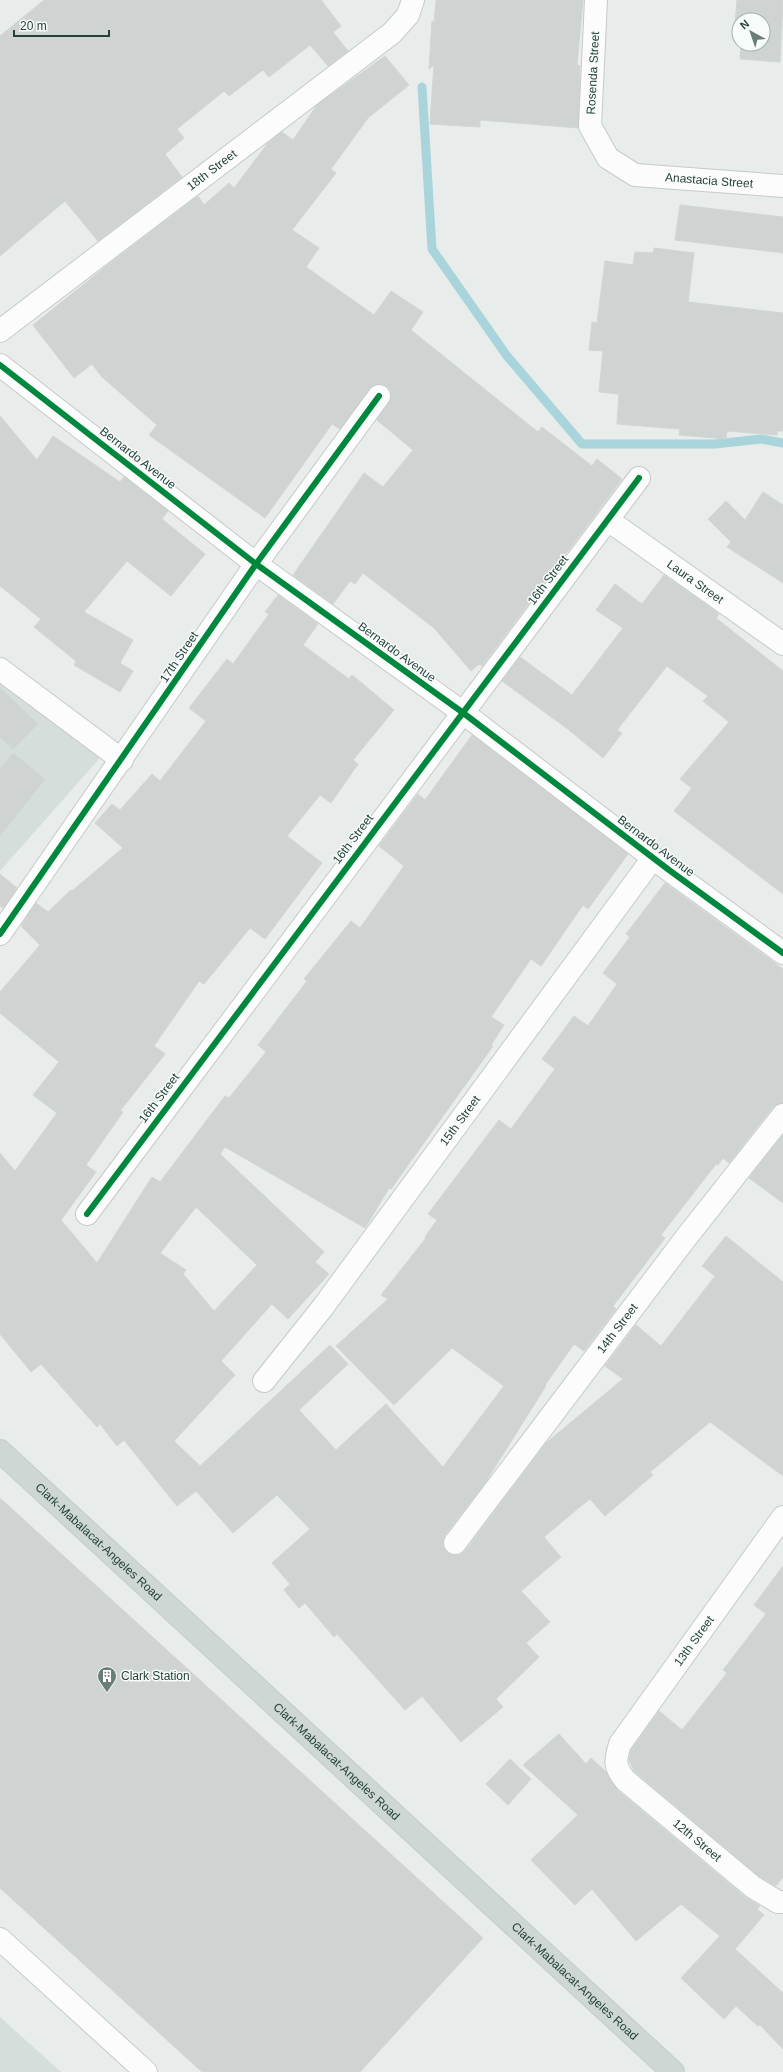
<svg xmlns="http://www.w3.org/2000/svg" width="783" height="2072" viewBox="0 0 783 2072" font-family="Helvetica,sans-serif">
	<rect width="100%" height="100%" fill="#e8edeb"/>
	<!-- built -->
	<path fill="#d6dedb" d="M0 676 106 751 0 871Z
		M0 2017 61 2072H0Z"/>
	<g fill="none" stroke-linecap="round" stroke-linejoin="round">
		<!-- stream -->
		<path stroke="#a9d4db" stroke-width="9" d="M422 87 432 249 507 356 582 444H715L761 439 783 443"/>
	</g>
	<!-- building -->
	<path fill="#cfd4d2" stroke="#d1d6d4" fill-rule="evenodd" d="M44 0H321L341 26 333 32 348 51 328 66 310 45 269 77 263 70 229 96 224 91 177 129 184 138 165 154 182 177 98 241 65 201 0 256V36Z
		M436 0H583L577 65 580 66 578 128 480 120V127L430 124 434 65 429 69 432 21 434 22Z
		M737 0H783L780 62 740 59 741 44H763V20H739V24H735Z
		M385 56 409 85 368 118 331 169 336 173 292 230 319 248 306 267 374 315 391 291 423 312 411 330 538 432 542 427 592 466 597 459 622 479 482 666 479 664 471 671 434 628 363 573 355 584 350 581 333 604 293 575 364 473 383 487 413 450 377 420 391 398V391L387 386 380 384 374 385 340 429 332 424 265 518 149 435 157 425 102 377 92 364 74 378 33 325 109 264 198 196 204 205 229 183 234 188 268 143 282 132 293 140 317 105Z
		M680 205 783 217V253L675 240Z
		M654 248 694 253 688 302 783 313V431H777V435L727 431 726 439 679 435 680 429 617 424 619 394 599 392 603 351 589 350 592 322 597 323 605 261 633 265 635 252 653 253Z
		M0 416 37 460 53 436 120 482 124 477 168 511 162 519 205 554 171 596 127 561 84 612 133 640 120 663 133 671 120 692 74 665 76 661 34 627 41 619 0 586Z
		M763 492 783 505V583L727 547 731 542 708 519 726 501 745 520Z
		M664 575 719 614 716 618 783 671V894L674 811 692 788 680 779 729 722 703 701 708 696 667 666 617 730 622 733 603 758 569 730 502 681 520 657 572 695 623 628 596 610 615 584 642 604Z
		M278 595 318 624 303 645 349 679 352 675 394 710 353 760 358 764 331 803 320 795 287 836 322 863 265 939 250 928 204 984 199 981 154 1046 165 1054 120 1111 123 1112 86 1165 96 1172 61 1220 97 1263 152 1177 160 1182 225 1096 229 1098 266 1052 258 1045 307 981 304 979 351 921 360 928 404 866 379 846 418 794 425 800 472 735 628 854 588 909 583 905 541 966 531 959 491 1017 504 1025 491 1045 493 1046 391 1189 389 1188 365 1228 225 1147 220 1154 324 1252 315 1262 329 1274 288 1319 272 1304 221 1361 235 1375 174 1441 200 1466 330 1345 348 1364 299 1410 336 1450 386 1404 443 1467 504 1386 452 1348 394 1405 336 1346 388 1299 381 1295 426 1238 425 1237 437 1220 428 1214 499 1120 511 1129 555 1069 542 1059 574 1016 588 1026 617 984 603 973 630 937 626 934 665 883 783 969V1103L773 1107 729 1163 723 1158 718 1165 716 1164 661 1235 665 1238 613 1306 616 1309 584 1351 574 1344 545 1385 546 1386 483 1486 445 1535 443 1541V1547L447 1553 453 1555H459L465 1551 546 1443 623 1379 605 1366 636 1325 661 1346 715 1276 702 1266 726 1236 783 1282V1476L710 1422 650 1472 653 1475 605 1516 590 1499 581 1506 544 1537 561 1557 521 1591 550 1622 526 1643 539 1657 496 1699 503 1707 461 1742 422 1696 405 1710 337 1634 334 1637 305 1603 299 1608 284 1590 290 1584 272 1563 310 1529 277 1495 233 1533 196 1491 177 1506 124 1440 117 1446 100 1424 97 1427 41 1364 31 1372 0 1334V1153L15 1171 57 1113 33 1095 59 1062 0 1013V992L40 945 21 926 36 903 48 912 71 890 72 891 123 848 95 823 112 804 120 810 152 774 160 781 206 721 189 708 227 659 233 664 269 614 265 612ZM196 1207 257 1265 214 1311 183 1274 186 1270 160 1253Z
		M0 688 38 724 13 749 0 737Z
		M13 753 45 779 0 836V769Z
		M0 874 17 888 3 908 0 906Z
		M783 1135V1203L749 1178Z
		M0 1498 483 1938 360 2072H202L0 1888Z
		M783 1566V1877L776 1886 760 1877 634 1771 629 1760 631 1750 659 1711 682 1730 727 1673 723 1670 766 1614 754 1605Z
		M559 1734 586 1764 591 1758 606 1772 617 1790 745 1897 760 1906 757 1909 764 1915 735 1949 783 1993V2049L760 2025 758 2026 736 2006 724 2019 681 1978 720 1936 681 1904 636 1941 592 1889 575 1905 531 1860 578 1815 523 1765Z
		M510 1759 531 1779 508 1805 486 1784Z"/>
	<g fill="none" stroke-linecap="round" stroke-linejoin="round">
		<!-- minor casing -->
		<g stroke="#c5cac8" stroke-width="24">
			<g id="minor">
				<path id="s1" d="M596 0 590 126 608 158 635 175 783 186"/>
				<path id="s2" d="M0 331 392 33 408 15 413 0"/>
				<path d="M0 365 256 564 462 712 669 870 783 953"/>
				<path id="s3" d="M608 520 783 644"/>
				<path d="M0 669 122 760"/>
				<path d="M0 934 256 564 379 396"/>
				<path d="M87 1214 639 478"/>
				<path id="s4" d="M264 1381 323 1307 653 858"/>
				<path id="s5" d="M783 1517 620 1744C615 1761 614 1766 625 1780L753 1887 778 1902H783"/>
				<path id="s6" d="M455 1543 685 1239 783 1115"/>
				<path d="M0 1939 146 2072"/>
			</g>
		</g>
		<!-- major casing -->
		<g stroke="#c3ccc9" stroke-width="24">
			<g id="major">
				<path id="s7" d="M0 1451 673 2072"/>
			</g>
		</g>
		<!-- minor -->
		<use href="#minor" stroke="#fcfcfc" stroke-width="22"/>
		<!-- major -->
		<use href="#major" stroke="#cfd7d5" stroke-width="22"/>
		<!-- cycleway casing -->
		<g stroke="#f7fbf9" stroke-width="8">
			<path id="cycleway" d="M0 365 256 564 462 712 669 870 783 953
				M0 934 256 564 379 396
				M87 1214 639 478"/>
		</g>
		<!-- cycleway -->
		<use href="#cycleway" stroke="#00873e" stroke-width="6"/>
	</g>
	<!-- icons -->
	<defs>
		<g id="building-pin" transform="scale(1)"><path d="M0 17L-7.5 6A9.5 9.5 0 1 1 7.5 6Z" fill="#697e78" stroke="#f7fbf9"/><path d="M-4-6H4V6H1V3H-1V6H-4ZM-2.5-4.3h1.7v1.8h-1.7ZM.8-4.3h1.7v1.8H.8ZM-2.5-1h1.7V.8h-1.7ZM.8-1h1.7V.8H.8Z" fill="#fff"/></g>
	</defs>
	<g fill-rule="evenodd">
		<use href="#building-pin" x="107" y="1676"/>
	</g>
	<g text-anchor="middle" dominant-baseline="central" stroke-width="3" stroke-linejoin="round" paint-order="stroke">
		<!-- street labels -->
		<g font-size="12" fill="#24423a" stroke="#f7fbf9">
			<text transform="translate(593 73) rotate(-87)">Rosenda Street</text>
			<text stroke="none"><textPath href="#s2" startOffset="266">18th Street</textPath></text>
			<text stroke="none"><textPath href="#s1" startOffset="269">Anastacia Street</textPath></text>
			<text transform="translate(138 458) rotate(38)">Bernardo Avenue</text>
			<text transform="translate(548 580) rotate(-53)">16th Street</text>
			<text stroke="none"><textPath href="#s3" startOffset="107">Laura Street</textPath></text>
			<text transform="translate(397 652) rotate(36)">Bernardo Avenue</text>
			<text transform="translate(179 657) rotate(-56)">17th Street</text>
			<text transform="translate(353 839) rotate(-53)">16th Street</text>
			<text transform="translate(656 846) rotate(37)">Bernardo Avenue</text>
			<text transform="translate(159 1098) rotate(-53)">16th Street</text>
			<text stroke="none"><textPath href="#s4" startOffset="326">15th Street</textPath></text>
			<text stroke="none"><textPath href="#s6" startOffset="269">14th Street</textPath></text>
			<text stroke="none"><textPath href="#s7" startOffset="134">Clark-Mabalacat-Angeles Road</textPath></text>
			<text transform="translate(694 1641) rotate(-54)">13th Street</text>
			<text stroke="none"><textPath href="#s7" startOffset="458">Clark-Mabalacat-Angeles Road</textPath></text>
			<text stroke="none"><textPath href="#s5" startOffset="412">12th Street</textPath></text>
			<text stroke="none"><textPath href="#s7" startOffset="782">Clark-Mabalacat-Angeles Road</textPath></text>
		</g>
		<!-- poi labels -->
		<g font-size="12" fill="#24423a" stroke="#f7fbf9" text-anchor="start">
			<text x="121" y="1676">Clark Station</text>
		</g>
	</g>
	<!-- north arrow -->
	<g transform="translate(751 32) rotate(320)"><circle r="19" fill="#f7fbf9" stroke="#a3b1ad"/>
	<path d="M0-3L7 15L0 10L-7 15Z" fill="#697e78"/>
	<text y="-6" font-size="11" font-weight="bold" text-anchor="middle" fill="#24423a">N</text>
	</g>
	<!-- scale -->
	<path d="M14 30v6h95v-6" fill="none" stroke="#24423a" stroke-width="2"/>
	<text x="20" y="30" font-size="12" fill="#24423a" stroke="#f7fbf9" stroke-width="3" paint-order="stroke">20 m</text>
</svg>
